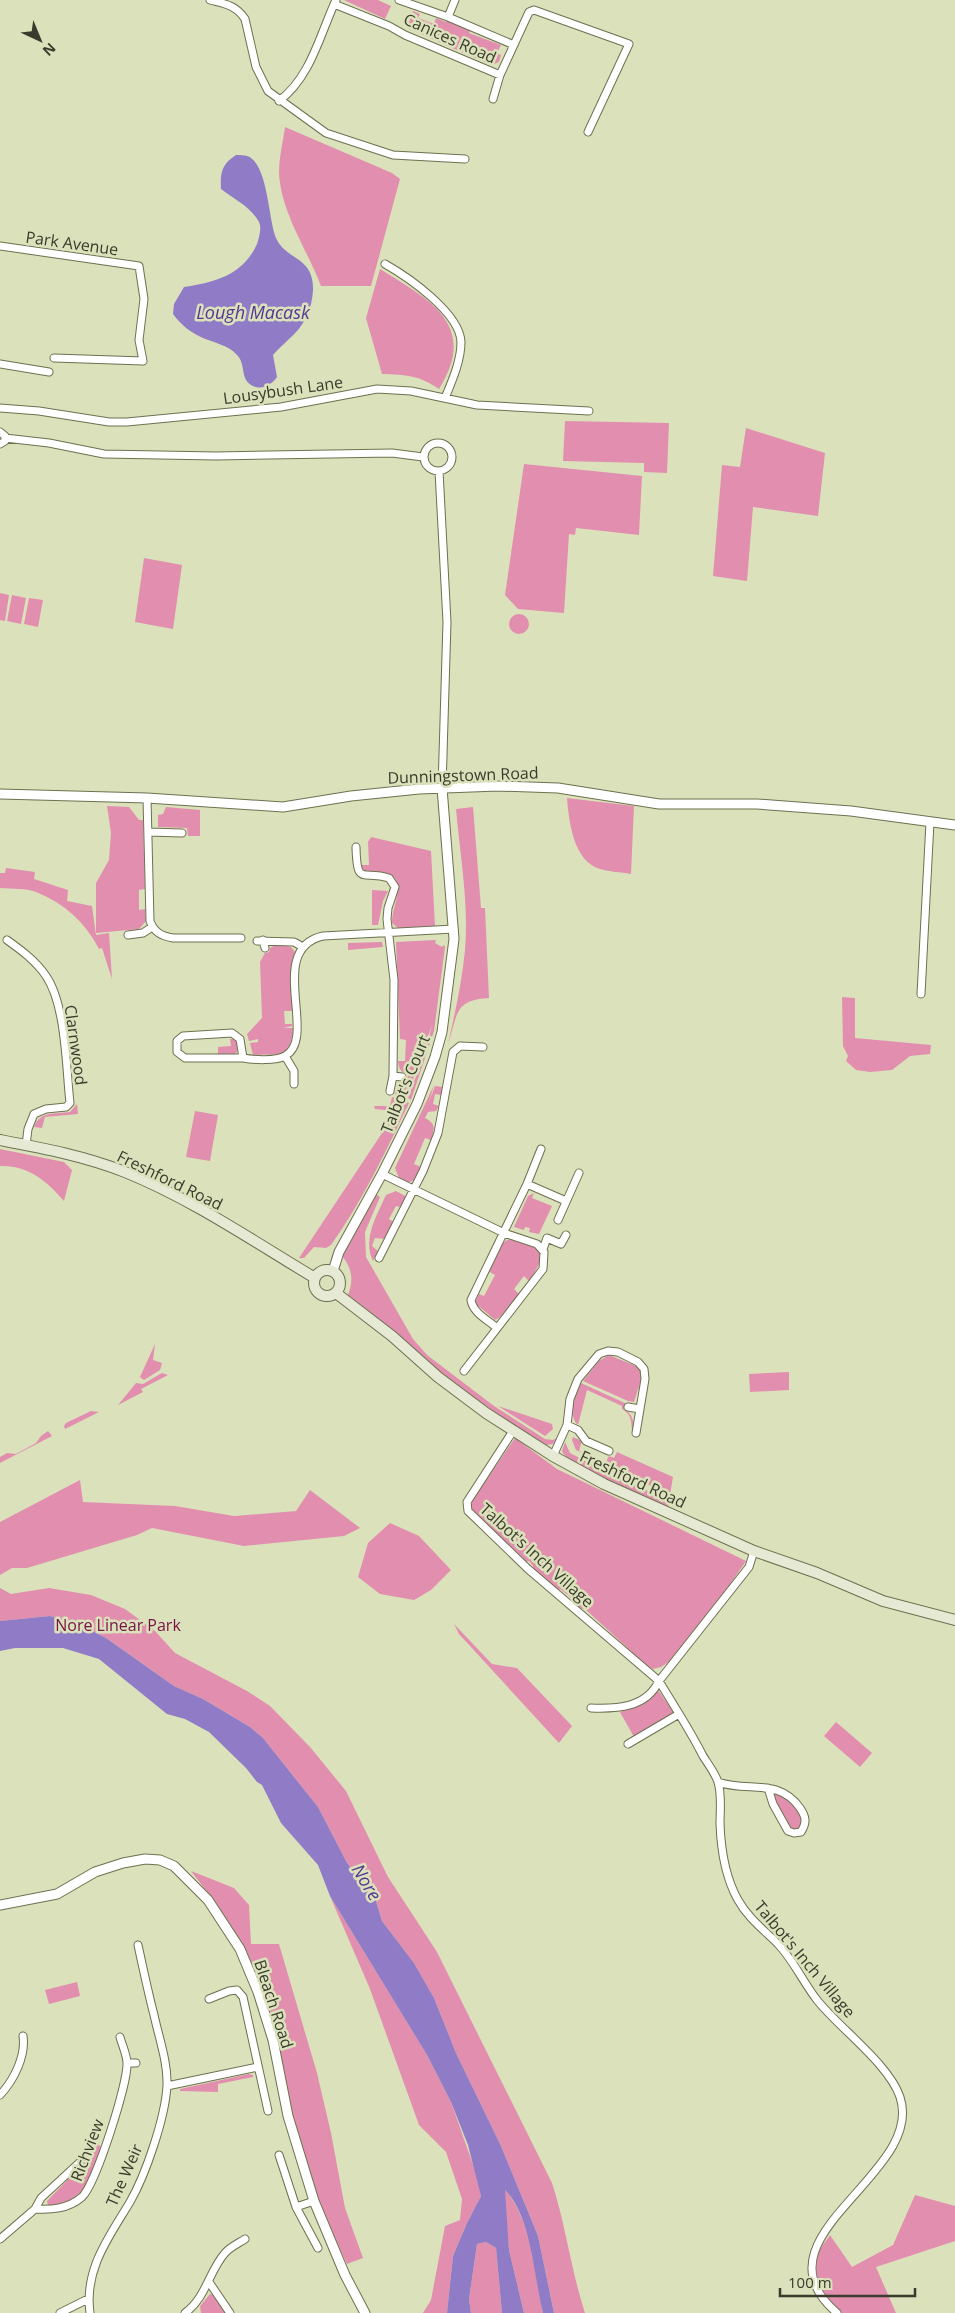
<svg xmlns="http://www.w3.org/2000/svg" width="955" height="2313" viewBox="0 0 955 2313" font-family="'Open Sans',sans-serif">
	<rect width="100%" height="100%" fill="#dbe1bb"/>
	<!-- green -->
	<path fill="#e28faf" d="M344 0H378L391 6 385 19Z
		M413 11 420 14 418 18 434 24 436 18 446 22 447 20 470 30 469 33 501 45 497 53 501 55 499 62 491 65 407 28Z
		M285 127 392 173 400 179 371 286H321C307 249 281 213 279 173 279 158 283 141 285 127Z
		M380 269C430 300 479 325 439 389 419 375 406 375 382 374L366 318Z
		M565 421 669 423 667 473 644 472V463L563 461Z
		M746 428 825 453 818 516 753 507 747 581 713 576 722 465 740 467Z
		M524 464 642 476 639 535 576 528 575 535 569 534 564 613 518 609 505 595Z
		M144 558 182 565 173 629 135 622Z
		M0 593 9 595 5 621 0 620Z
		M12 595 26 598 21 624 7 621Z
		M29 598 43 600 38 627 24 624Z
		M509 624a10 10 0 1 1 20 0a10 10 0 1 1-20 0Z
		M567 798 634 806 631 874C621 872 609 872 600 869 573 861 569 821 567 798Z
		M107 806 129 807 139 820H143L145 889 139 890V910L145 909 146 921 139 929 96 933V883L109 860 111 833Z
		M166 807 200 810V836H188L187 828 158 827V815L163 814Z
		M473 807 481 908H485L489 998C454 1000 458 1014 448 1044 455 1013 462 982 465 950 469 904 460 855 456 809Z
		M371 837 431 851 435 926 398 928 392 923C391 909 406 884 391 875 382 870 369 877 362 868L361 865H369L368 842Z
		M6 868 35 872 34 879 68 890 67 901 92 906 96 935 109 933 112 979 102 948 99 949C85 922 64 903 36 892 26 888 11 889 0 888V873H5Z
		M372 890 388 891 383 901 378 925H372Z
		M436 940 435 943 442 947 444 945 445 947 434 1031 411 1100 408 1098 426 1050 432 1025 407 1097 395 1094 398 1085 406 1084 408 1075C400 1071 399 1069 398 1061H405L406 1040 400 1039 396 942Z
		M382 942 383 947 348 950V943Z
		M277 944 291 947 295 952 292 960V1011H284L285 1024H292V1026L284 1028H293C292 1039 291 1046 283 1054L253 1055 250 1043 258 1042V1039L249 1041 247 1034 262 1018 260 962 265 953 269 952 270 948Z
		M842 997 855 998V1038L931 1045 930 1054 910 1056 892 1070 870 1072 856 1070 846 1061 848 1056 843 1046Z
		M230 1039H235L238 1044 237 1052 234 1055H218V1047L231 1046Z
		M434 1085 429 1102 435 1086 443 1087 441 1095 435 1094 433 1104 439 1106 436 1111 428 1112 425 1118C437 1124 434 1129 431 1140L425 1138 414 1164 421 1167 416 1179 408 1183 399 1178 395 1168Z
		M392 1097 409 1103C386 1151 362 1202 331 1245L326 1248 314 1247 304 1258H299L398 1109 395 1111 375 1109 374 1106H390Z
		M77 1104 78 1114 45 1117 42 1128 34 1127C40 1111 55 1114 70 1112Z
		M195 1111 218 1115 210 1161 186 1157Z
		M0 1149 64 1162 72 1170 64 1201C47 1181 28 1165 0 1166Z
		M396 1191 407 1197 403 1208 396 1206 389 1219 395 1223 385 1239 375 1238 372 1246 378 1251 373 1261C362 1239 377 1215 386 1195Z
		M534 1193 532 1198 552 1206 539 1234 529 1232 530 1228 525 1227 524 1230 514 1227 528 1196Z
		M376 1194 380 1197 365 1232 366 1257 413 1339 427 1355 494 1406 545 1439 553 1440 557 1438 553 1444 546 1445C507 1420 468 1396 433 1366 405 1342 378 1317 348 1295 354 1280 352 1267 341 1255Z
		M511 1239C541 1249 550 1250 529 1281L524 1276 514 1289 519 1294 500 1317 495 1320 475 1303 479 1294 484 1296 495 1275 488 1271C493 1261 499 1240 511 1239Z
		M155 1344 153 1360 162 1363 160 1370 144 1380 140 1377Z
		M609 1355 636 1366 640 1370 642 1377 634 1402 628 1401 583 1381 599 1361Z
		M789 1372V1390L750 1392 749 1374Z
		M162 1373 168 1375 141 1389 143 1392 118 1405 136 1383 143 1384Z
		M581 1383 627 1404 624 1409C634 1415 634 1423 633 1433 630 1424 634 1416 622 1409V1406L587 1390 578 1425C567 1414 575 1395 581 1383Z
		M498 1406 552 1424 553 1429 545 1436Z
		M91 1411 99 1412 65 1429 64 1426 66 1423Z
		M48 1431 52 1436 0 1463V1457L7 1453 16 1454 36 1443 41 1436Z
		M573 1437 582 1441 579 1451 606 1462 609 1456 614 1458 617 1452 673 1477 670 1495 576 1450 572 1440Z
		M515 1438 557 1469 746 1561 709 1615 670 1661 661 1667 653 1669 642 1664 632 1652 585 1609 579 1608 578 1603 560 1589 558 1591 533 1569V1566L529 1561 525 1562 519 1555H517L471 1509 470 1506 474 1498Z
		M565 1442 570 1453 618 1478 669 1500 668 1507C649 1499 567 1466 562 1451Z
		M80 1480 83 1502 175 1506 234 1516 296 1511 310 1490 360 1528 344 1536 244 1546 152 1528 137 1535 27 1568H12L0 1575V1522Z
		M390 1523 419 1536 451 1570 431 1590 414 1600 380 1594 358 1577 368 1543Z
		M0 1588 11 1594 49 1588 91 1595 125 1609 155 1631 175 1653 247 1691 270 1706 310 1747 346 1791 388 1877 437 1952 552 2183C566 2226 571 2270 585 2313H554L538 2236 501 2146 456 2053 434 1998 414 1963 382 1921 375 1898 363 1887 346 1861 318 1807 263 1738 250 1727 203 1699 174 1686 106 1638 78 1623 50 1616 0 1621Z
		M454 1624 492 1664 517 1668 572 1726 559 1743 459 1634Z
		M658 1690 674 1713 634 1737 620 1712 641 1705Z
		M836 1722 872 1753 860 1767 824 1736Z
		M772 1793C788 1795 809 1812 799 1829L788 1828 783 1820Z
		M191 1871 234 1888 249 1905 251 1944H279L317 2073 331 2133 345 2208 363 2258 347 2264C324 2216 304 2167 292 2115 281 2064 276 2013 253 1965 237 1931 214 1901 191 1871Z
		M330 1896 427 2055 451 2102 477 2176 481 2196 467 2223 453 2256 447 2313H423L431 2300 445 2226 460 2220 462 2199 446 2152 419 2125 370 1989Z
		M77 1982 80 1996 49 2004 45 1990Z
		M249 2074 253 2075V2077L218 2084V2092L180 2091V2089Z
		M97 2143 102 2148C88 2180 88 2200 48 2206L47 2201 88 2159 85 2156Z
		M504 2189C531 2216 535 2276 543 2313H524L509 2250Z
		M915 2195 955 2206V2241L876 2267 896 2313C884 2313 849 2313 841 2313 820 2305 811 2270 819 2251 822 2245 827 2240 830 2235L852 2267 893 2245Z
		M486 2242 496 2248 502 2313H471L469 2299 477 2244Z
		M210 2294 215 2295 226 2313H201L200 2306Z"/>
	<!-- water -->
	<path fill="#8f7bc6" d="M236 155C239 155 244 155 247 156 269 163 268 224 277 240 287 260 314 257 313 290 312 310 304 326 289 339 283 345 278 349 273 355L277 377C272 385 261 391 251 385 240 378 246 364 237 355 228 345 215 343 203 338 190 332 181 325 173 314L174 304 184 287C216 282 243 275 257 244 259 238 262 228 259 222 251 207 234 199 221 189 220 172 222 164 236 155Z
		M50 1616 77 1623 106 1638 174 1686 203 1699 250 1727 263 1738 318 1807 346 1861 363 1887 375 1898 382 1921 414 1963 434 1998 456 2053 501 2146 538 2236 554 2313H543C534 2277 531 2215 505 2190L509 2250 524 2313H502L496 2248 486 2242 477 2244 469 2299 471 2313H447L453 2256 467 2223 481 2196 468 2145 451 2102 427 2055 330 1896 318 1865 281 1823 262 1785 257 1782 246 1768 209 1732 185 1719 167 1714 99 1659 63 1648H15L0 1651V1621Z"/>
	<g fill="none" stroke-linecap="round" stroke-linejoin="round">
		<!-- minor casing -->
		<g stroke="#6c714f" stroke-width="9">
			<path id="minor" d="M210 0C225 4 236 5 245 19L256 67 268 91 326 133 393 155 465 159
				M399 0 448 17 514 45
				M334 4 389 26 405 35 500 75
				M448 17 455 0
				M493 99 500 75 529 12 534 10 629 44 588 132
				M279 101C311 77 320 34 336 0
				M0 246 139 266 144 299 139 340 143 361 54 358
				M385 264C408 277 460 313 461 342 461 361 452 381 445 398
				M0 364 49 372
				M0 408 39 411 109 422H127L281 407 377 389 411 391 477 405 589 411
				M0 432 5 436V441L0 444
				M5 438 49 443 104 454 216 456 392 453 423 457
				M424 457a14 14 0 1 1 28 0a14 14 0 1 1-28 0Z
				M439 471 447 622 442 788
				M147 798 150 921C154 932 161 936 173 938H241
				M148 832 182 833
				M356 847C357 887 362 870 389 878L395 887 388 908 387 919 394 980 393 1076 390 1091
				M128 935 143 933 152 927
				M7 940C21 950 36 961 46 976 66 1005 66 1068 70 1103L66 1107 46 1109 34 1114 28 1129 26 1145
				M263 940 265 948
				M257 941 294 942 303 947
				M921 994 930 822
				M285 1056 294 1071V1084
				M243 1058H185L177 1052V1041L183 1036 232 1033 240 1039 243 1058C254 1060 276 1061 285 1056 319 1038 265 949 323 936L454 929
				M393 1076 402 1077
				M382 1174 504 1233 537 1244 544 1252 543 1269 464 1371
				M527 1184 566 1201
				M558 1220 579 1173
				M543 1249 547 1238 561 1244 566 1235
				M379 1258 423 1171 438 1133 453 1052 460 1046 483 1047
				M497 1328C488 1320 473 1313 471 1300L527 1184 541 1149
				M628 1407 640 1409
				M567 1425 578 1430 586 1441 609 1451
				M513 1431 467 1502 468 1511 528 1569 659 1681 749 1567 754 1551
				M553 1456 567 1425 570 1399 578 1379 599 1354 608 1351 618 1352 638 1362 644 1369 645 1379 636 1433
				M591 1708C617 1709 646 1708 659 1681 674 1706 690 1730 703 1756 708 1764 715 1773 718 1782 722 1795 720 1810 720 1824 721 1850 725 1877 738 1900 748 1918 764 1930 778 1944 794 1961 803 1982 817 2000 839 2028 889 2064 900 2097 926 2175 748 2237 837 2313
				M628 1744 679 1714
				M718 1782C748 1793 778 1777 800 1808 806 1817 807 1822 801 1832L794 1833 788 1831 773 1804 768 1788
				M209 1999 229 1991 237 1990 243 1997 268 2111
				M127 2063H136
				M167 2086 258 2067
				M0 2095C14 2080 26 2056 23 2036
				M279 2155 296 2207 318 2248
				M296 2207 314 2201
				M35 2209 41 2198 80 2162
				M0 2239 35 2209C51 2210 68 2209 82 2197 96 2184 128 2083 127 2063 127 2055 122 2045 120 2037
				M209 2282 230 2313
				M60 2313 88 2299
				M90 2313C84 2269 109 2237 130 2202 146 2174 165 2118 167 2086 168 2063 159 2038 154 2015 148 1992 143 1968 138 1945
				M185 2313C206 2298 209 2271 225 2253 230 2247 239 2243 245 2239"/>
		</g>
		<!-- tertiary casing -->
		<g stroke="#6c714f" stroke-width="11">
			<path id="tertiary" d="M0 794 147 798 283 807 351 796 419 789 498 786 558 788 659 804H757L851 811 955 825
				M333 1271 339 1252 382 1174 417 1104 435 1057 442 1032 454 939 442 788
				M0 1905 57 1894 95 1872 123 1863 145 1859 160 1860 174 1866 208 1900 240 1949 258 1992 273 2040 288 2116 314 2201 345 2275 365 2313"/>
		</g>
		<!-- secondary casing -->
		<g stroke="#6c714f" stroke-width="12">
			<path id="secondary" d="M0 1140C42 1148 85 1156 125 1172 192 1199 253 1241 315 1278
				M314 1283a13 13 0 1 1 26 0a13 13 0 1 1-26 0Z
				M336 1293 392 1336 438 1377 486 1413 553 1456 604 1484 754 1551 817 1573 883 1601 955 1620"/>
		</g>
		<!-- minor -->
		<use href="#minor" stroke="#fff" stroke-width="7"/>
		<!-- tertiary -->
		<use href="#tertiary" stroke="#fff" stroke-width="9"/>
		<!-- secondary -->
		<use href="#secondary" stroke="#e6e9d4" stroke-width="10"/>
	</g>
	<g text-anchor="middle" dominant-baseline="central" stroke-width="5" stroke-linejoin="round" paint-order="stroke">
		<!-- street labels -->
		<g font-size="16" fill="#393b2c" stroke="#dbe1bb">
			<text transform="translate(450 38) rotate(24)">Canices Road</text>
			<text transform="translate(72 243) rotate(8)">Park Avenue</text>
			<text transform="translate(283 390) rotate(-8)">Lousybush Lane</text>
			<text transform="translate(463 775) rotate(-2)">Dunningstown Road</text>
			<text transform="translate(76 1045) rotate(82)">Clarnwood</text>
			<text transform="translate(405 1084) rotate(-68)">Talbot's Court</text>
			<text transform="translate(170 1180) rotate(26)">Freshford Road</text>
			<text transform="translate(633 1479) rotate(25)">Freshford Road</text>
			<text transform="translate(537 1555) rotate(42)">Talbot's Inch Village</text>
			<text transform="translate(805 1959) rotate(50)">Talbot's Inch Village</text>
			<text transform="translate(274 2004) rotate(72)">Bleach Road</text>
			<text transform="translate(87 2150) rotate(-69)">Richview</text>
			<text transform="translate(124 2175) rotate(-66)">The Weir</text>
		</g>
		<!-- park labels -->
		<g font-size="16" fill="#771246" stroke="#dbe1bb">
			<text x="118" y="1625">Nore Linear Park</text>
		</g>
		<!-- water labels -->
		<g font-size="18" font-style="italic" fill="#553791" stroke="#dbe1bb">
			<text x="253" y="312">Lough Macask</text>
			<text transform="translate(367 1882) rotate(59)">Nore</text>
		</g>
	</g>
	<!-- north arrow -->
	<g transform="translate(40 40) rotate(136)" stroke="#dbe1bb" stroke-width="4" paint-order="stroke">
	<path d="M0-4L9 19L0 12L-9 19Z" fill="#393b2c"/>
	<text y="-8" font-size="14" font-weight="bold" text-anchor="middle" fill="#393b2c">N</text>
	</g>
	<!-- scale -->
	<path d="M780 2288v8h135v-8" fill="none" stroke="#393b2c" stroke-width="2.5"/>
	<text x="788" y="2288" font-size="15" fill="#393b2c" stroke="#dbe1bb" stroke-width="4" paint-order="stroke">100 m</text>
</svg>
